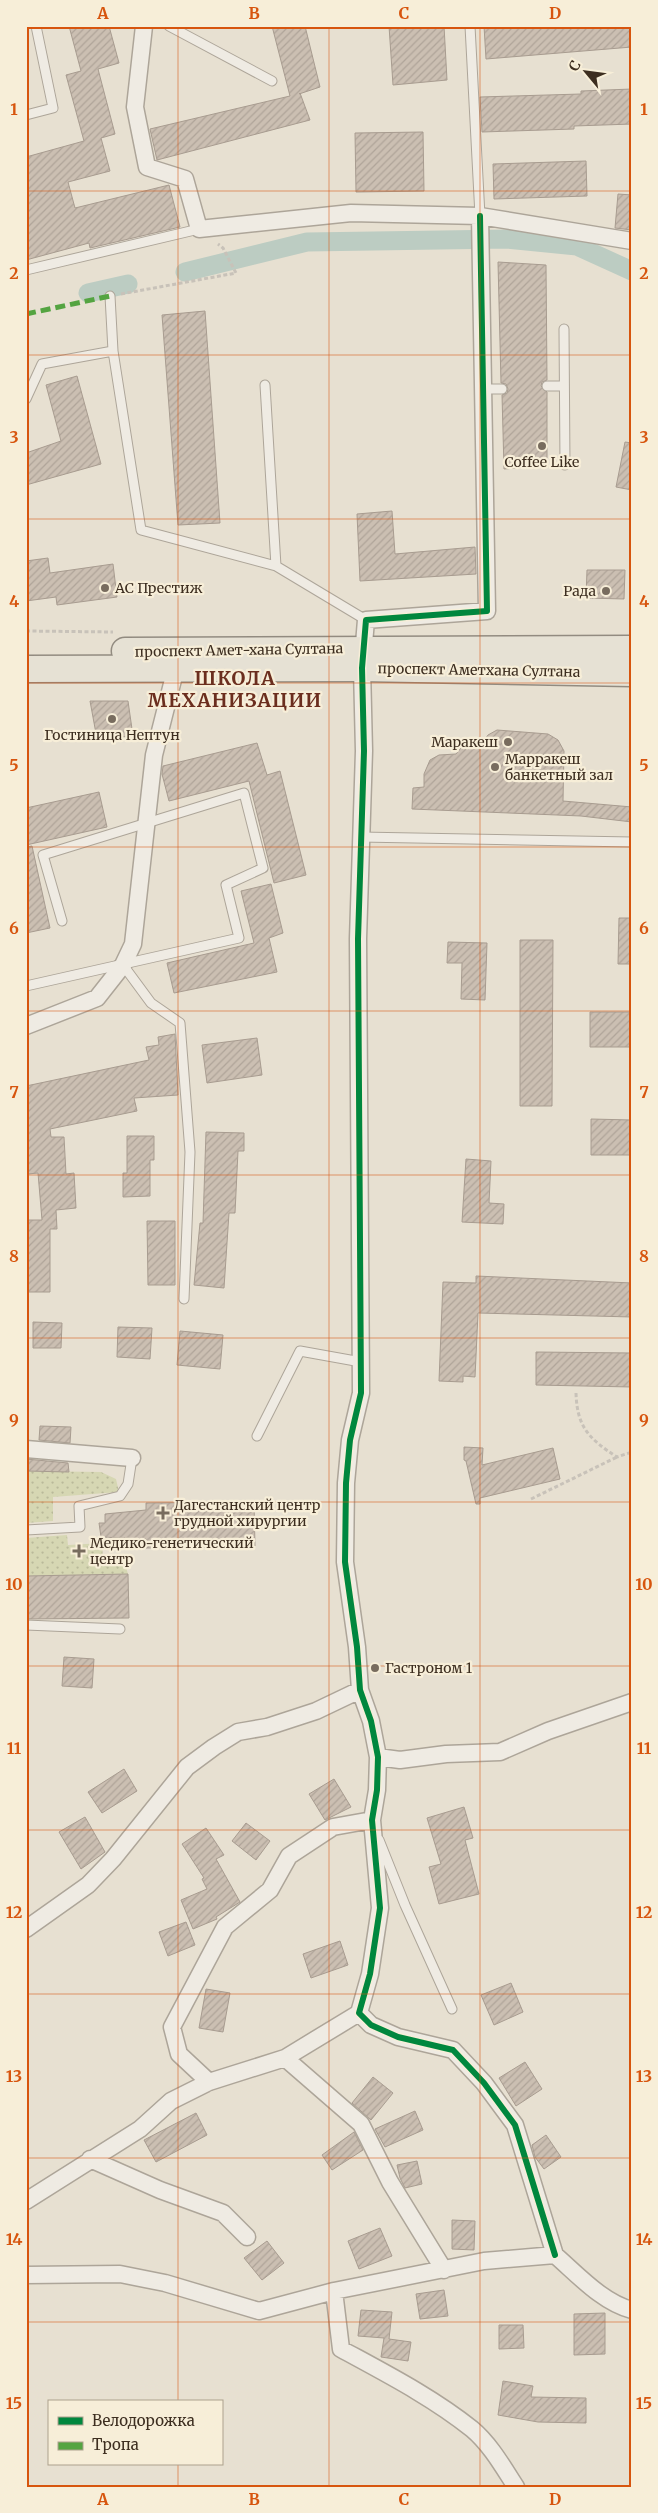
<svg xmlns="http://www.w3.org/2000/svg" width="658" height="2513" viewBox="0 0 658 2513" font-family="Merriweather,serif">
	<defs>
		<pattern id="grass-dots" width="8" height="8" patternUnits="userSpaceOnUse" patternTransform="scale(1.25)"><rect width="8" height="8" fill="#d6d7b3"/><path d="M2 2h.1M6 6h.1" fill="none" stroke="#b9b99a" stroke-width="1.8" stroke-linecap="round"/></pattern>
		<pattern id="building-hatch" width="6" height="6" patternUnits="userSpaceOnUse" patternTransform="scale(1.25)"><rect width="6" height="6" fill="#cbbfb2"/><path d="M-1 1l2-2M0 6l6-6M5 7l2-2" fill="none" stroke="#afa499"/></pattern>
	</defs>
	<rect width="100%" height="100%" fill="#e7e0d1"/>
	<!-- grass -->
	<path fill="url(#grass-dots)" d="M26 1471 101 1472 116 1479 119 1492 53 1497V1521L26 1523Z
		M67 1535 68 1545 103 1543 102 1563 125 1564 128 1574 26 1576V1538Z"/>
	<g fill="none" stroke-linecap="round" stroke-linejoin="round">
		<!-- canal -->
		<path stroke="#bcccc2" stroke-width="19" d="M185 272 307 242 507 239 577 246 632 271
			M88 293 128 284"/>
	</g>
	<!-- building -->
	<path fill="url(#building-hatch)" stroke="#a89c90" d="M69 26H109L119 63 98 69 115 134 101 138 110 171 68 182 75 208 169 185 180 227 90 248 89 243 26 260V157L84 141 66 75 81 71Z
		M272 26H305L320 87 299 94 300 93 310 120 157 160 150 129 290 96Z
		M389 26H444L447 80 393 85Z
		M484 26H632V47L486 59Z
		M632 89V124L574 126V129L482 132 480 97 581 94V91Z
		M423 132 424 191 356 192 355 133Z
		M586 161 587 196 494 199 493 164Z
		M618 194 632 195V230L615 228Z
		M498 262 546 265 547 380 542 382 541 386 547 392V466L504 469 502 395 507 393 508 389 506 384 501 383Z
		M205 311 220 523 178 525 162 315Z
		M77 376 101 464 26 485V453L61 441 46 385Z
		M625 442 632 443V490L616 487Z
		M392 511 395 554 475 547 476 574 360 581 357 514Z
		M48 558 50 573 113 564 117 597 57 605 56 597 26 601V561Z
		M587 570H625L624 599 586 598Z
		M90 701H128L133 736 97 739Z
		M497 730 548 734 558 740 564 751 563 801 632 807V822L581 816 412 809 413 788 424 787V774L430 760 439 755 456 754 466 742 482 743 488 735Z
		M257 743 267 775 280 771 306 875 274 883 249 781 169 801 162 774 163 766Z
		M99 792 107 827 26 845V808Z
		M32 846 50 928 26 933V847Z
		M271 884 283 933 269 938 277 972 174 993 167 963 254 943 241 891Z
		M619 918H632V964H618Z
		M520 940H553L552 1106H520Z
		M448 942 487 943 485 1000 461 999 462 963H447Z
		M590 1012H632V1047H590Z
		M175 1034 178 1095 134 1098 137 1111 50 1129 51 1137H64L66 1174 74 1173 76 1208 56 1210 57 1229H50V1292H26V1220H42L38 1173 28 1174 26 1086 149 1060 146 1047 159 1045 158 1037Z
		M257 1038 262 1075 207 1083 202 1045Z
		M591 1119 632 1120V1155H591Z
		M206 1132 244 1133V1151H238L235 1213H229L224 1288 194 1285 200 1223H203Z
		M127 1136H154V1160H150V1196L123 1197V1173H127Z
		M466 1159 491 1161 489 1203 504 1204 503 1224 462 1222Z
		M147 1221H175V1285H148Z
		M476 1276 632 1283V1317L478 1313 475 1377 463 1376V1382L439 1381 443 1282 476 1283Z
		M33 1322 62 1323 61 1348H33Z
		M118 1327 152 1328 150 1359 117 1357Z
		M180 1331 223 1335 220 1369 177 1365Z
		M536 1352 632 1353V1387L536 1385Z
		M40 1426 71 1427 70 1443 39 1440Z
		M464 1447 483 1448 482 1465 553 1448 560 1479 480 1498V1504H476L466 1461 464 1460Z
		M26 1459 68 1463 69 1472 26 1471Z
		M254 1502 255 1546 146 1548V1539L101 1537 99 1523H105V1514L146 1510V1503Z
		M128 1574 129 1618 26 1619V1576Z
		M64 1657 94 1659 92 1688 62 1686Z
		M124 1769 137 1791 102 1813 88 1792Z
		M334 1779 351 1807 325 1820 309 1794Z
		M464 1807 473 1838 465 1840 479 1894 439 1904 429 1867 441 1864 427 1818Z
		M85 1817 105 1852 81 1869 59 1832Z
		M246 1823 270 1841 256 1860 232 1841Z
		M206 1828 224 1855 216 1859 240 1902 216 1917 217 1919 193 1929 181 1900 207 1889 202 1879 204 1878 182 1844Z
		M186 1922 195 1945 168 1956 159 1932Z
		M340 1941 348 1965 311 1978 303 1954Z
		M511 1983 523 2012 494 2025 481 1995Z
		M206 1989 230 1993 223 2032 199 2028Z
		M525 2062 542 2089 516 2106 499 2078Z
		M373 2077 393 2093 371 2120 352 2103Z
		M415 2111 423 2130 385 2147 375 2129Z
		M196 2113 207 2135 156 2162 144 2140Z
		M354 2132 363 2150 332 2170 322 2155Z
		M546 2135 561 2157 544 2169 535 2157 532 2145Z
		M417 2161 422 2184 405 2188 400 2178 397 2165Z
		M452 2220 475 2221 474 2250 452 2249Z
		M380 2228 392 2256 359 2269 348 2241Z
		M267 2241 284 2263 262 2280 244 2258Z
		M444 2290 448 2316 420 2319 416 2294Z
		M361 2310 392 2312 389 2339 411 2342 408 2361 381 2357 384 2338 358 2336Z
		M605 2313V2354L574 2355V2314Z
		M499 2325H523L524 2348 499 2349Z
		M503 2381 533 2386 531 2397 586 2398V2423L538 2422 498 2415Z"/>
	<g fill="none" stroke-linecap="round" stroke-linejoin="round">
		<!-- service casing -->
		<g stroke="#ada599" stroke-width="11">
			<path id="service" d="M169 26 272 81
				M470 26 480 216
				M26 115 53 108 36 26
				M26 270 199 229
				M110 296 113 351 141 530 276 566 366 620
				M564 329 565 465
				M265 385 276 566
				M547 386H563
				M483 389H502
				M26 399 42 364 113 351
				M360 837 632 842
				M123 965 151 1003 180 1023 190 1152 184 1299
				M26 986 239 938 226 885 263 868 244 793 43 855 62 921
				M257 1436 300 1351 361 1362
				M26 1530 80 1527 79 1506 120 1496 128 1484 132 1458
				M26 1625 120 1629
				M379 1840 405 1905 452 2009"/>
		</g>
		<!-- minor casing -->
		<g stroke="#ada599" stroke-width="19">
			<path id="minor" d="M144 26 135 107 147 167 185 179 199 229 351 213 480 216 632 241
				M480 216 487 611 366 620 362 668 364 751 358 939 361 1393 350 1440 346 1483 345 1562 357 1647 360 1690 371 1721 378 1757 377 1790 372 1820 380 1908 370 1974 359 2013 371 2025 398 2037 453 2050 484 2083 515 2125 555 2255
				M26 1026 97 998 123 965 133 944 154 755 178 660
				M26 1449 132 1458
				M378 1757 400 1760 446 1754 500 1752 548 1731 632 1702
				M26 1929 88 1885 113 1859 187 1767 214 1747 238 1732 267 1727 316 1711 360 1690
				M285 2058 361 2124 390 2182 444 2270
				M209 2082 179 2054 172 2027 225 1927 270 1890 289 1856 333 1827 372 1820
				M90 2159 160 2190 223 2213 247 2237
				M26 2201 140 2129 171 2101 209 2082 285 2058 359 2013
				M26 2275 120 2274 165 2283 259 2311 334 2291 484 2261 555 2255C577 2274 603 2303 632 2310
				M334 2291 341 2349C385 2373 432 2397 472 2429 490 2444 503 2467 516 2487"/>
		</g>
		<!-- primary casing -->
		<g stroke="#928b80" stroke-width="29">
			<path id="primary" d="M125 651 632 649
				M26 669 362 668 632 673"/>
		</g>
		<!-- path -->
		<path stroke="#c8c2b9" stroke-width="3" stroke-dasharray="4 2.5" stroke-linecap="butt" d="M121 294 236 273 223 248 218 244
			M26 631 113 632
			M576 1393C577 1427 589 1439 617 1457L632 1452
			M531 1499 617 1457"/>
		<!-- service -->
		<use href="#service" stroke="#efebe3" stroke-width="9"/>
		<!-- minor -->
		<use href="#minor" stroke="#efebe3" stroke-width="16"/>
		<!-- primary -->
		<use href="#primary" stroke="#e6e1d4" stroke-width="26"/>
		<!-- quiet -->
		<path stroke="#54a441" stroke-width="5" stroke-dasharray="10 5" stroke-linecap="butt" d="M26 314 110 296"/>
		<!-- cycleway casing -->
		<g stroke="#f7eed8" stroke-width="9">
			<path id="cycleway" d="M480 216 487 611 366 620 362 668 364 751 358 939 361 1393 350 1440 346 1483 345 1562 357 1647 360 1690 371 1721 378 1757 377 1790 372 1820 380 1908 370 1974 359 2013 371 2025 398 2037 453 2050 484 2083 515 2125 555 2255"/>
		</g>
		<!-- cycleway -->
		<use href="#cycleway" stroke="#00873e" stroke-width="6"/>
	</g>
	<!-- grid -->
	<path fill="none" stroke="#d7550e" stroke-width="1" stroke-opacity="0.55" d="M178 26V2402M329 26V2487M480 26V2487M26 191H632M26 355H632M26 519H632M26 683H632M26 847H632M26 1011H632M26 1175H632M26 1338H632M26 1502H632M26 1666H632M26 1830H632M26 1994H632M26 2158H632M26 2322H632M178 2464V2487"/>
	<!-- markers -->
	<g fill="#786c5e" stroke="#f7eed8" stroke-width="2">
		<circle cx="542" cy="446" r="5"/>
		<circle cx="105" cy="588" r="5"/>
		<circle cx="606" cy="591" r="5"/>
		<circle cx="112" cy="719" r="5"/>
		<circle cx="508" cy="742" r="5"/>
		<circle cx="495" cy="767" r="5"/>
		<path d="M160.5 1505.5h5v5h5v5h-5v5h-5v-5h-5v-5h5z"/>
		<path d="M76.5 1543.5h5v5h5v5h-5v5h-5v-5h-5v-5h5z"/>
		<circle cx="375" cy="1668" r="5"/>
	</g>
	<g text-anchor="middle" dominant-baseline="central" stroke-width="4.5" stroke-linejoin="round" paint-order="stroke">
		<!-- poi labels -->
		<g font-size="14" fill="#3d2e20" stroke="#f7eed8" text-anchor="start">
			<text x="542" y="462" text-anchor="middle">Coffee Like</text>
			<text x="115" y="588">АС Престиж</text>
			<text x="596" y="591" text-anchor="end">Рада</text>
			<text x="112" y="735" text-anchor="middle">Гостиница Нептун</text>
			<text x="498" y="742" text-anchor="end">Маракеш</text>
			<text x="505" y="759">Марракеш<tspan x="505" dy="16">банкетный зал</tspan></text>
			<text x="174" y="1505">Дагестанский центр<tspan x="174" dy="16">грудной хирургии</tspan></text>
			<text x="90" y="1543">Медико-генетический<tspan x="90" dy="16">центр</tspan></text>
			<text x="385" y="1668">Гастроном 1</text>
		</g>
		<!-- street labels -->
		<g font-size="14" fill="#3d2e20" stroke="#f7eed8">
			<text transform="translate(239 650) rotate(-1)">проспект Амет-хана Султана</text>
			<text transform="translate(479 670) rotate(1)">проспект Аметхана Султана</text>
		</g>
		<!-- district labels -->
		<g font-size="19" font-weight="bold" letter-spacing="1" fill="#6b2e1e" stroke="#f7eed8">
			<text x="235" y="678">ШКОЛА<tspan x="235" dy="22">МЕХАНИЗАЦИИ</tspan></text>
		</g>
	</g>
	<!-- border -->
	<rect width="658" height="2513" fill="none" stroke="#f7eed8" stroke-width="55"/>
	<!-- legend -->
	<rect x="48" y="2400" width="175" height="65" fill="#f7eed8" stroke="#ada18e"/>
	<rect x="58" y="2417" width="25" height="8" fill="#00873e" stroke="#ada18e"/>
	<text x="92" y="2426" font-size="15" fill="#3d2e20">Велодорожка</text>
	<rect x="58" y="2442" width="25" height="8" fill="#54a441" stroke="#ada18e"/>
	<text x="92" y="2450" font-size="15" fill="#3d2e20">Тропа</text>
	<!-- north arrow -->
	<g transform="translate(586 72) rotate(299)" stroke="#f7eed8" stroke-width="4" paint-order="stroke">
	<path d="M0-4L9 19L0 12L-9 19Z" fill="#3d2e20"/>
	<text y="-8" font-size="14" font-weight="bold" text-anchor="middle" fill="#3d2e20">С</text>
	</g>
	<rect x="28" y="28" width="602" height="2458" fill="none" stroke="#d7550e" stroke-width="2"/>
	<g font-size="16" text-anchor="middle" font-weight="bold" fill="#d7550e">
		<text x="103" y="19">A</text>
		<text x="254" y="19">B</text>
		<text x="404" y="19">C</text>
		<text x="555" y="19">D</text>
		<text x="14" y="115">1</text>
		<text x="644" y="115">1</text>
		<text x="14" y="279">2</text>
		<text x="644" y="279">2</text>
		<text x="14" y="443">3</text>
		<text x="644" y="443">3</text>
		<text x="14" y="607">4</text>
		<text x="644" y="607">4</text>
		<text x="14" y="771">5</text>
		<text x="644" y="771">5</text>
		<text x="14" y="934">6</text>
		<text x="644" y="934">6</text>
		<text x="14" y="1098">7</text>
		<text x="644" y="1098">7</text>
		<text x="14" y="1262">8</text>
		<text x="644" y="1262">8</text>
		<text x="14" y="1426">9</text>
		<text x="644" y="1426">9</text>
		<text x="14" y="1590">10</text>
		<text x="644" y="1590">10</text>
		<text x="14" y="1754">11</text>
		<text x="644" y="1754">11</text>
		<text x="14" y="1918">12</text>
		<text x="644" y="1918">12</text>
		<text x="14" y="2082">13</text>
		<text x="644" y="2082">13</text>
		<text x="14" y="2245">14</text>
		<text x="644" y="2245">14</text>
		<text x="14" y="2409">15</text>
		<text x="644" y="2409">15</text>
		<text x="103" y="2505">A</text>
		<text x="254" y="2505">B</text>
		<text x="404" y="2505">C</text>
		<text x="555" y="2505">D</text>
	</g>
</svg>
